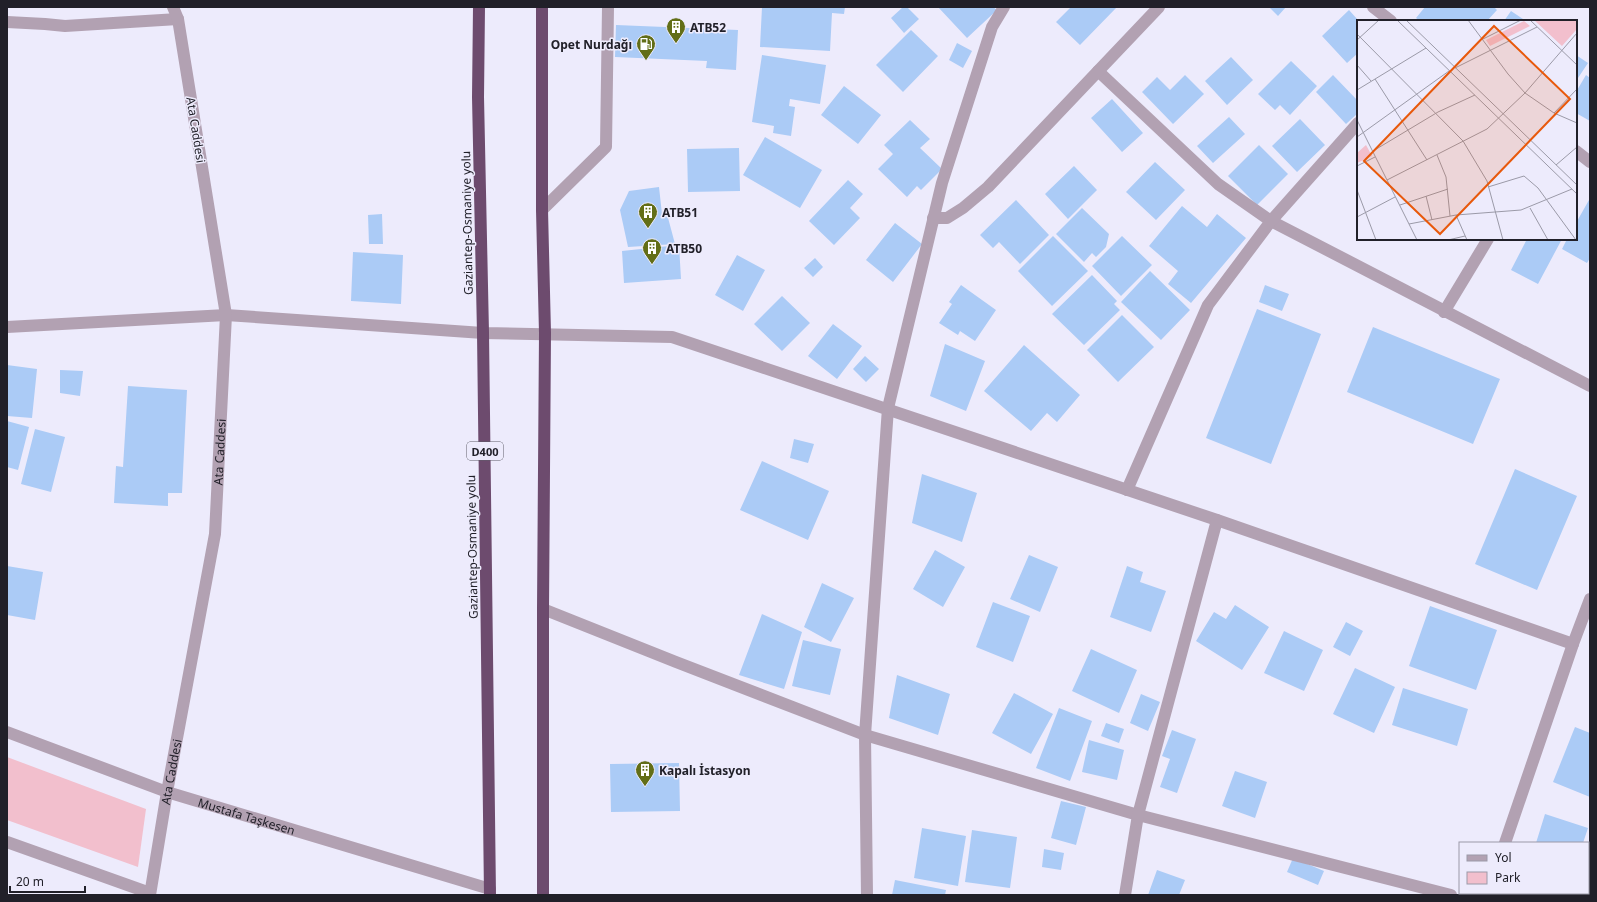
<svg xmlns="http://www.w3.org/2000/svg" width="1597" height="902" viewBox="0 0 1597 902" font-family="'Noto Sans',sans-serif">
	<rect width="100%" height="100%" fill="#edebfc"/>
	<!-- green -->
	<path fill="#f2bfcd" d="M7 757 146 809 138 867 7 820Z"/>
	<!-- building -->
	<path fill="#abcbf6" d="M762 7H845L844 14 832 13 830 51 760 47Z
		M903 7H907L919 19 904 33 891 18Z
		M938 7H993L997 10 967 38Z
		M1071 7H1117L1080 45 1056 22Z
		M1269 7H1286L1278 16Z
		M1425 7H1494L1497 10 1487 21H1420L1416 18Z
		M1349 10 1358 20V53L1347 63 1322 36Z
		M1511 11 1526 21H1504Z
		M616 25 738 30 736 70 706 68 707 61 615 57Z
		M911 30 938 56 903 92 876 65Z
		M957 43 972 51 963 68 949 60Z
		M762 55 826 65 820 104 790 99 789 106 795 107 791 136 773 133 774 126 752 122Z
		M1576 55 1588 63 1576 81Z
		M1231 57 1253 80 1227 105 1205 81Z
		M1291 61 1317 86 1290 115 1280 105 1275 110 1258 94Z
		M1185 75 1204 94 1173 124 1142 92 1157 77 1170 90Z
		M1333 75 1358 101V113L1346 124 1316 92Z
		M1586 75 1590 78V121L1576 113V92Z
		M844 86 881 115 858 144 821 115Z
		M1112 99 1143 133 1122 152 1091 118Z
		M1229 117 1245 134 1213 163 1197 146Z
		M1300 119 1325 145 1297 172 1272 146Z
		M910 120 930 139 920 148 942 169 921 190 917 186 907 197 878 169 893 154 884 145Z
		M765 137 822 170 800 208 743 175Z
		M1259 145 1288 174 1257 205 1228 176Z
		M739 148 740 191 688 192 687 149Z
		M1155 162 1185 190 1156 220 1126 192Z
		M1074 166 1097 190 1068 219 1045 194Z
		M848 180 863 194 850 208 860 218 834 245 809 221Z
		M659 187 662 214H667L675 244 628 247 620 210 629 191Z
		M1016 200 1049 235 1020 264 999 242 993 248 980 235Z
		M1589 200 1590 258 1587 263 1562 249 1567 239H1576V223Z
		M1182 206 1207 227 1217 214 1246 238 1191 303 1168 284 1178 271 1149 246Z
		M1082 208 1109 234 1106 247 1096 257 1092 253 1084 262 1056 234Z
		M382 214 383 244H369L368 215Z
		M895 223 922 244 893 282 866 260Z
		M1053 236 1088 271 1052 306 1018 271Z
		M1122 236 1152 265 1121 296 1092 266Z
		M1527 239H1562L1538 284 1511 270Z
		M679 245 681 279 624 283 622 251Z
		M353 252 403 255 401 304 351 301Z
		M737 255 765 270 743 311 715 295Z
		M815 258 823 267 813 277 804 268Z
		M1150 271 1190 310 1161 340 1121 302Z
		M1092 275 1117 301 1114 304 1120 310 1084 345 1052 314Z
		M961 285 996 310 975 341 960 331 958 335 939 323 952 304 949 302Z
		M1265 285 1289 294 1282 311 1259 302Z
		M782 296 810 323 782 351 754 324Z
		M1257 309 1321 334 1271 464 1206 438Z
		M1122 315 1154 347 1118 382 1087 350Z
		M833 324 862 346 837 379 808 356Z
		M1373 327 1500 379 1473 444 1347 392Z
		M945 344 985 361 966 411 930 396Z
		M1024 345 1080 395 1057 422 1047 413 1031 431 984 391Z
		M865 356 879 369 866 382 853 369Z
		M7 365 37 369 32 418 7 416Z
		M60 370 83 371 80 396 60 393Z
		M128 386 187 390 182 493H168V506L114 503 116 466 123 467Z
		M7 421 29 427 18 470 7 467Z
		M35 429 65 437 51 492 21 484Z
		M794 439 814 444 808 463 790 458Z
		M762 461 829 491 808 540 740 510Z
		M1515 469 1577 496 1537 590 1475 564Z
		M922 474 977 493 962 542 912 523Z
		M935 550 965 567 943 607 913 589Z
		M1029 555 1058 567 1040 612 1010 599Z
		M7 566 43 572 35 620 7 615Z
		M1127 566 1143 572 1140 582 1166 591 1151 632 1110 617Z
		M822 583 854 598 831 642 804 627Z
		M993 602 1030 616 1013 662 976 647Z
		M1235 605 1269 627 1242 670 1196 641 1214 612 1226 619Z
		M1430 606 1497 630 1476 690 1409 666Z
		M762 614 802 632 784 689 739 675Z
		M1346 622 1363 631 1350 656 1333 647Z
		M1284 631 1323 650 1304 691 1264 673Z
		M803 640 841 649 830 695 792 686Z
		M1091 649 1137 670 1119 713 1072 691Z
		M1355 668 1395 687 1374 733 1333 714Z
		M897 675 950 694 938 735 889 718Z
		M1403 688 1468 709 1457 746 1392 725Z
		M1014 693 1053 714 1031 754 992 733Z
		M1141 694 1160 702 1148 731 1130 723Z
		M1059 708 1092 721 1070 781 1036 768Z
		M1106 723 1124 729 1119 743 1101 736Z
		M1575 727 1590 733V797L1553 782Z
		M1172 730 1196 739 1177 793 1160 787 1170 759 1162 756Z
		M1089 740 1124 750 1117 780 1082 772Z
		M679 763 680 811 611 812 610 764Z
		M1235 771 1267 782 1255 818 1222 806Z
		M1061 801 1086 807 1076 845 1051 838Z
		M1545 814 1588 828 1583 843H1536Z
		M922 828 966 836 958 886 914 878Z
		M972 830 1017 837 1010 888 965 882Z
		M1044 849 1064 853 1061 870 1042 867Z
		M1293 858 1324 871 1318 885 1287 872Z
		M1157 870 1185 880 1179 895H1148Z
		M895 880 946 890 945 895H892Z"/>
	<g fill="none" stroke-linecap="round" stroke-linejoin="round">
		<!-- minor -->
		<g stroke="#b2a1b2" stroke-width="12">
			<path d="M1373 7 1391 21"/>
			<path d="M7 22 45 24 65 26 178 19"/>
			<path d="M1098 71 1218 184 1271 221 1590 386"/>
			<path d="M1576 151 1590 162"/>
			<path d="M542 210 606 147 608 7"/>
			<path d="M933 218H947L963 208 988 187 1159 7"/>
			<path d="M1444 312 1488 239"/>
			<path d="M7 327 226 315 483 333 672 337 1217 520 1573 644"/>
			<path d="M1127 490 1208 305 1271 221 1358 123"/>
			<path d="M543 609 676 662 865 735 1138 815 1451 895"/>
			<path id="s1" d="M7 732 167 792 490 889"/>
			<path d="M7 842 150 893"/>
			<path d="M1505 843 1573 644 1590 599"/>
			<path d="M1588 883H1590"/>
			<path id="s2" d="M150 895 167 792 215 534 226 315 178 19 173 7"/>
			<path d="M867 895 865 735 888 408 942 183 992 27 1004 7"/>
			<path d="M1125 895 1138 815 1217 520"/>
			<path d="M1487 895 1488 893"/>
		</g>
		<!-- highway -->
		<path stroke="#6d4b6e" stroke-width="12" d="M479 7 478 97 483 333 490 895
			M542 7V210L545 333 543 609V895"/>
	</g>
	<!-- icons -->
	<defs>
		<g id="building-pin" transform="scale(1)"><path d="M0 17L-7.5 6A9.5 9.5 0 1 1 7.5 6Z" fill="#626e17" stroke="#edebfc"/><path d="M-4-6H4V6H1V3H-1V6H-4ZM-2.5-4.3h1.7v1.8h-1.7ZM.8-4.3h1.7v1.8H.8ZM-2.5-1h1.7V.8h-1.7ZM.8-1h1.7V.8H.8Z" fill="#fff"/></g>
		<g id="fuel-pin" transform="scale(1)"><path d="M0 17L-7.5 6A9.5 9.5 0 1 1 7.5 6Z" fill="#626e17" stroke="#edebfc"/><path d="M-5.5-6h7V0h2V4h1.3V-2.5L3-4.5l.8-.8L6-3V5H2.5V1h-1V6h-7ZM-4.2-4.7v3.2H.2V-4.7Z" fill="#fff"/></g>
	</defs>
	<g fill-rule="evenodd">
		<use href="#building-pin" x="676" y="27"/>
		<use href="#fuel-pin" x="646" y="44"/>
		<use href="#building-pin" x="648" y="212"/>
		<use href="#building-pin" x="652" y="248"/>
		<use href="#building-pin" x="645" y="770"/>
	</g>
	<g text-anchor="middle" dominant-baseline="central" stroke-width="3" stroke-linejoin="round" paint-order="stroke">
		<!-- shield labels -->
		<rect fill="#edebfc" stroke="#5e5d68" stroke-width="1" x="467" y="442" width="36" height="18" rx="3"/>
		<g font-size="11" font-weight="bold" fill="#212029">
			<text x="485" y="451">D400</text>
		</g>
		<!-- poi labels -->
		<g font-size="12" font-weight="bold" fill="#212029" stroke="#edebfc" text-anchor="start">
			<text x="690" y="27">ATB52</text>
			<text x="632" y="44" text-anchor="end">Opet Nurdağı</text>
			<text x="662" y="212">ATB51</text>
			<text x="666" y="248">ATB50</text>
			<text x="659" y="770">Kapalı İstasyon</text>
		</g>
		<!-- street labels -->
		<g font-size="12" fill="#212029" stroke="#edebfc">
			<text transform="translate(196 130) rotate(81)">Ata Caddesi</text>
			<text transform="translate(467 223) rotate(-91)">Gaziantep-Osmaniye yolu</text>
			<text stroke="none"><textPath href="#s2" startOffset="449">Ata Caddesi</textPath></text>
			<text transform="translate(472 547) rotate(-91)">Gaziantep-Osmaniye yolu</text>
			<text stroke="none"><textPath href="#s2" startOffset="125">Ata Caddesi</textPath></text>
			<text stroke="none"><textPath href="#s1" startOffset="254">Mustafa Taşkesen</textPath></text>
		</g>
	</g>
	<!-- overview -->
	<g transform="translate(1357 20)">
		<rect width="220" height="220" fill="#edebfc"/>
		<path d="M177 0H220V9L205 26ZM167 1 173 6 133 26 129 20ZM9 125 15 136 0 143V133Z" fill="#f2bfcd"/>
		<path fill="none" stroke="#9b9aa8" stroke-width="1" d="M40 0 220 174M49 0 220 165M111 0 151 54 168 73 197 93 220 103M173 0 220 45M0 14 106 121 130 161 146 220M126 19 164 0M0 20 22 0M0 45 14 61M98 48 180 7M18 59 70 140M0 70 69 28M197 93 220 69M0 100 60 220M0 117 92 51M16 131 81 92 118 75M80 135 89 157 93 196M199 145 220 127M0 146 18 137M30 160 130 109 168 73 220 13M131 167 167 156 181 168 219 220M0 170 19 220M69 176 75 200M43 185 91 169M173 188 191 220M99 195 110 220M0 197 38 177M52 204 99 195 164 190 215 169M91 220 108 216"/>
		<path fill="#e8590c" fill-opacity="0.15" stroke="#e8590c" stroke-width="2" d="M137 6 213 79 83 214 7 141Z"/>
		<rect width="220" height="220" fill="none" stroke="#212029" stroke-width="2"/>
	</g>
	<!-- border -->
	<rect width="1597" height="902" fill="none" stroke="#212029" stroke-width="16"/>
	<!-- legend -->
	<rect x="1459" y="842" width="130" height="52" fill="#edebfc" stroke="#9b9aa8"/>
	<rect x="1467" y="855" width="20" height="6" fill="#b2a1b2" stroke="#9b9aa8"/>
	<text x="1495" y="862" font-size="12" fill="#212029">Yol</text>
	<rect x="1467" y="872" width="20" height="12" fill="#f2bfcd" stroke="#9b9aa8"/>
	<text x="1495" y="882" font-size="12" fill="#212029">Park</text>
	<!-- scale -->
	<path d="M10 886v6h75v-6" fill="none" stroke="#212029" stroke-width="2"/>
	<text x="16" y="886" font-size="12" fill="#212029" stroke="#edebfc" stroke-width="3" paint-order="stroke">20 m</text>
</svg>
